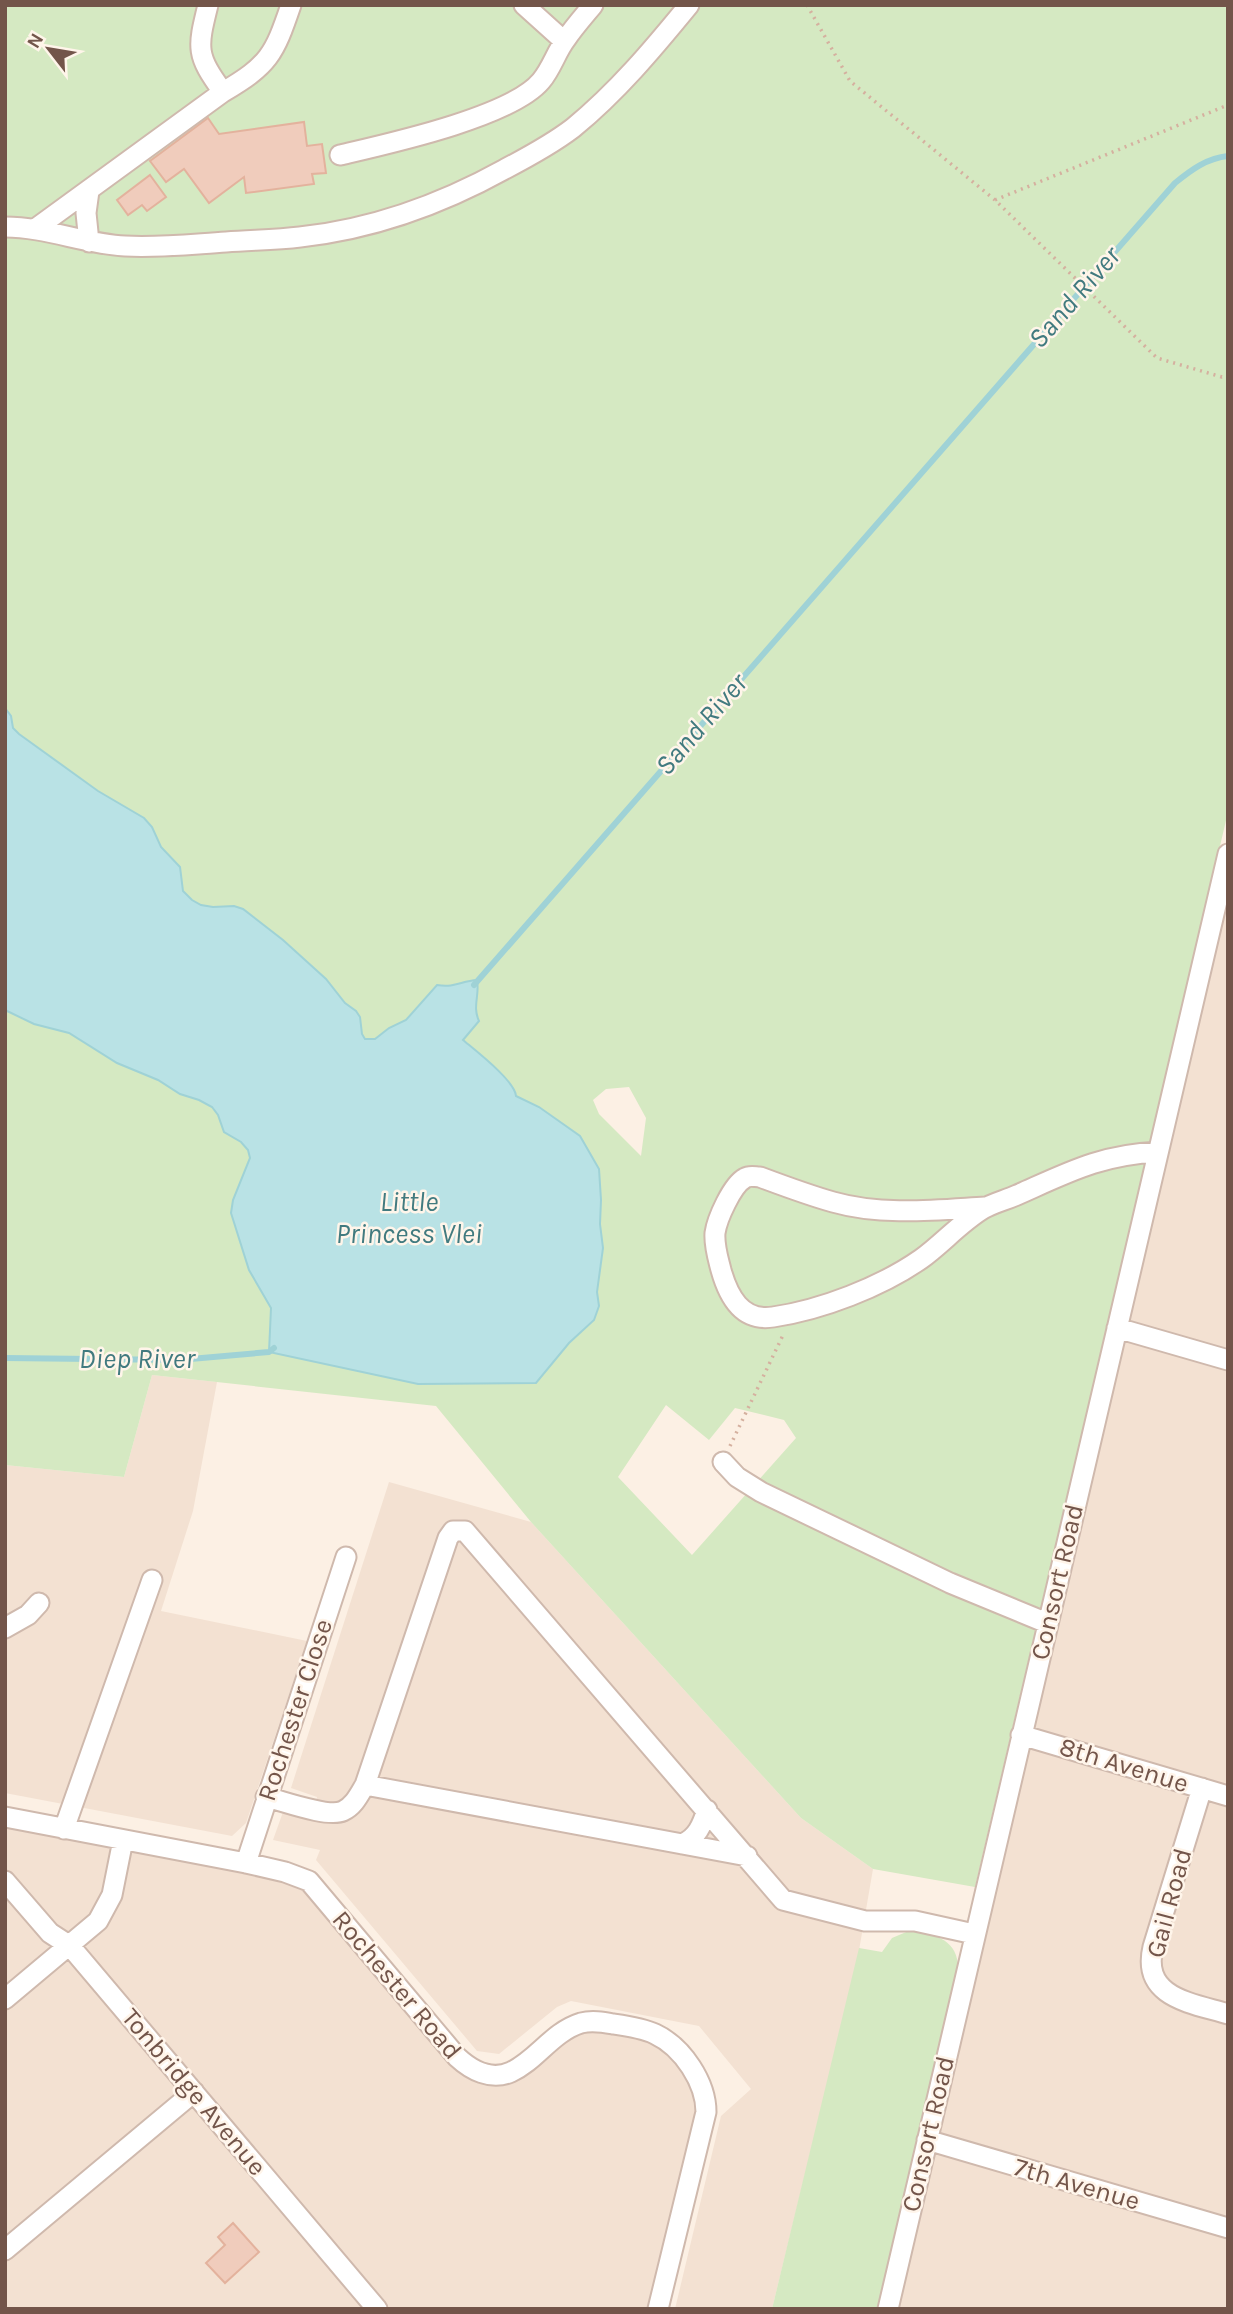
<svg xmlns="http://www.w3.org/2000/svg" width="1233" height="2314" viewBox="0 0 1233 2314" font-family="Karla,sans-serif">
	<rect width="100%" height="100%" fill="#fcf0e4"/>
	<!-- residential -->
	<path fill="#f3e1d2" d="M1228 858V2309H888Z
		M152 1375 217 1382 193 1511 161 1611 307 1641 246 1823 232 1836 5 1793V1465L124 1477Z
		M389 1482 531 1522 801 1818 873 1869 857 1962 772 2309H675L721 2116 751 2089 699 2026 571 2001 557 2007 499 2054 477 2051 316 1860 320 1850 273 1840 283 1812 310 1820 315 1810 317 1797 291 1788Z
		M5 1817 296 1875 457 2057 490 2075 568 2028 654 2033 703 2091 658 2309H5Z"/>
	<!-- green -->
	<path fill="#d5e9c2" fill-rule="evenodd" d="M5 5H1228V812L975 1887 873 1869 801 1818 531 1522 436 1406 152 1375 124 1477 5 1465ZM629 1087 646 1118 641 1156 599 1114 593 1100 606 1089ZM666 1405 709 1440 735 1408 784 1420 796 1438 692 1555 618 1477Z
		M911 1930C932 1935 955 1937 958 1964L877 2309H772L859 1948 882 1952 892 1938Z"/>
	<!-- water -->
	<path fill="#b9e2e5" stroke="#9fd2d6" stroke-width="2" d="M5 708 11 716 13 728 19 734 98 791 144 818 152 827 161 847 180 867 183 891 192 900 201 905 213 907 234 906 243 909 283 940 326 979 345 1003 356 1011 360 1017 362 1034 365 1039H375L389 1028 406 1020 437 985C455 988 461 981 477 980 480 995 472 1006 479 1021L463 1040C476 1051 515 1081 516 1096L539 1107 580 1136 599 1169 601 1200 600 1224 603 1248 597 1292 599 1306 594 1320 569 1343 536 1383 418 1384 269 1352 271 1308 249 1270 231 1213 233 1200 250 1158 248 1150 241 1142 224 1132 218 1115 212 1107 199 1100 180 1094 158 1080 117 1063 69 1033 34 1024 5 1010Z"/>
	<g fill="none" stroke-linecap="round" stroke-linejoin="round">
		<!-- stream -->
		<path stroke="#9fd2d6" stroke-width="6" d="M474 985 1175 183C1191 170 1207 158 1228 156
			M5 1358 179 1360 269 1352 274 1348"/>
	</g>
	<!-- building -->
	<path fill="#f0ccbc" stroke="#e3b29d" stroke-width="2" d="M208 118 219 134 304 122 307 146 322 144 326 173 312 174 314 184 246 193 244 177 209 203 184 169 166 182 150 161Z
		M150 175 166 197 147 211 142 205 128 215 117 200Z
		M233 2223 259 2252 225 2283 206 2263 225 2245 218 2237Z"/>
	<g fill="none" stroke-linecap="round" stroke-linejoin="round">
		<!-- minor casing -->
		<g stroke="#cfb9ad" stroke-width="23">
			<path id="minor" d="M208 5C197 49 196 55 223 92
				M524 5 564 41
				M340 155C387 144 511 117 541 81 552 68 556 52 566 39 574 27 584 16 593 5
				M89 191 86 213 89 242
				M5 227C46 227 85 244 125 246 159 248 193 244 226 242 251 240 276 240 300 237 374 229 440 205 505 169 528 157 552 144 573 128 617 92 653 49 689 5
				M35 229 223 92C269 65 274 55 291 5
				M985 1207C935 1210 882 1216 833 1202 808 1195 784 1186 760 1177 755 1177 750 1175 745 1178 732 1185 717 1219 715 1233 714 1246 718 1258 721 1270 728 1295 741 1322 773 1317 821 1310 881 1287 921 1259 942 1244 960 1223 983 1209 993 1203 1006 1200 1017 1195 1069 1172 1100 1155 1158 1152
				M1117 1328 1228 1360
				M723 1462 737 1477 761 1492 950 1583 1047 1623
				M5 1628 28 1615 39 1603
				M1021 1735 1228 1796
				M365 1785 747 1856
				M1202 1788 1153 1947C1141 1998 1192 2003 1228 2014
				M266 1797C283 1801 328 1818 343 1811 354 1806 359 1795 365 1785L448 1538 453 1531H465L783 1900 865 1921H915L974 1934
				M5 1817 246 1863 285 1872 309 1881 457 2057C471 2070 491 2081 511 2072 537 2060 552 2032 581 2023 592 2020 603 2022 613 2024 627 2026 642 2028 655 2034 683 2047 706 2083 706 2112L658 2309
				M64 1829 152 1580
				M682 1844C697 1838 702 1825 707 1810
				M246 1863 346 1557
				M5 1881 50 1933 70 1946 377 2309
				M5 1999 98 1921 112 1895 123 1840
				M927 2140 1228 2228
				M5 2250 194 2092
				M888 2309 1228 854"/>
		</g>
		<!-- path -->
		<path stroke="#d5b09f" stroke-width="3.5" stroke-dasharray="2 5" stroke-linecap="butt" d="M807 5 850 81 995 200 1157 358 1222 377 1228 376
			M995 200 1228 105
			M730 1446 784 1333"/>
		<!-- minor -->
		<use href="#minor" stroke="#fff" stroke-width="19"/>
	</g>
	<g text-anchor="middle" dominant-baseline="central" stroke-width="5" stroke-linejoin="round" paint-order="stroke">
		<!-- street labels -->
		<g font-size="26" fill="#73554a" stroke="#fff5ea">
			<text transform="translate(1057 1582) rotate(-77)">Consort Road</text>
			<text transform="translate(295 1710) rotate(-72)">Rochester Close</text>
			<text transform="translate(1124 1765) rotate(17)">8th Avenue</text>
			<text transform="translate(1169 1903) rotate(-75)">Gail Road</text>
			<text transform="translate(397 1985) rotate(50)">Rochester Road</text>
			<text transform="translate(194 2092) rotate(50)">Tonbridge Avenue</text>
			<text transform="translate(928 2134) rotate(-77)">Consort Road</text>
			<text transform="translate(1077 2184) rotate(16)">7th Avenue</text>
		</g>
		<!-- water labels -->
		<g font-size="28" font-style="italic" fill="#417a7f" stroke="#fff5ea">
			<text transform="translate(1074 297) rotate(-49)">Sand River</text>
			<text transform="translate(701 724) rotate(-49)">Sand River</text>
			<text x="409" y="1201">Little<tspan x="409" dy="32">Princess Vlei</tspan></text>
			<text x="137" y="1358">Diep River</text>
		</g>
	</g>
	<!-- border -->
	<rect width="1233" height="2314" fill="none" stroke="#73554a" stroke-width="14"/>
	<!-- north arrow -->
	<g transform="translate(49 49) rotate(301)" stroke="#fff5ea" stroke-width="5" paint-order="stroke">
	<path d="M0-5L12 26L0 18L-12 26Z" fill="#73554a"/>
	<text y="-10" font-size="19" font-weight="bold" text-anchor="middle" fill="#73554a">N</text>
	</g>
</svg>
